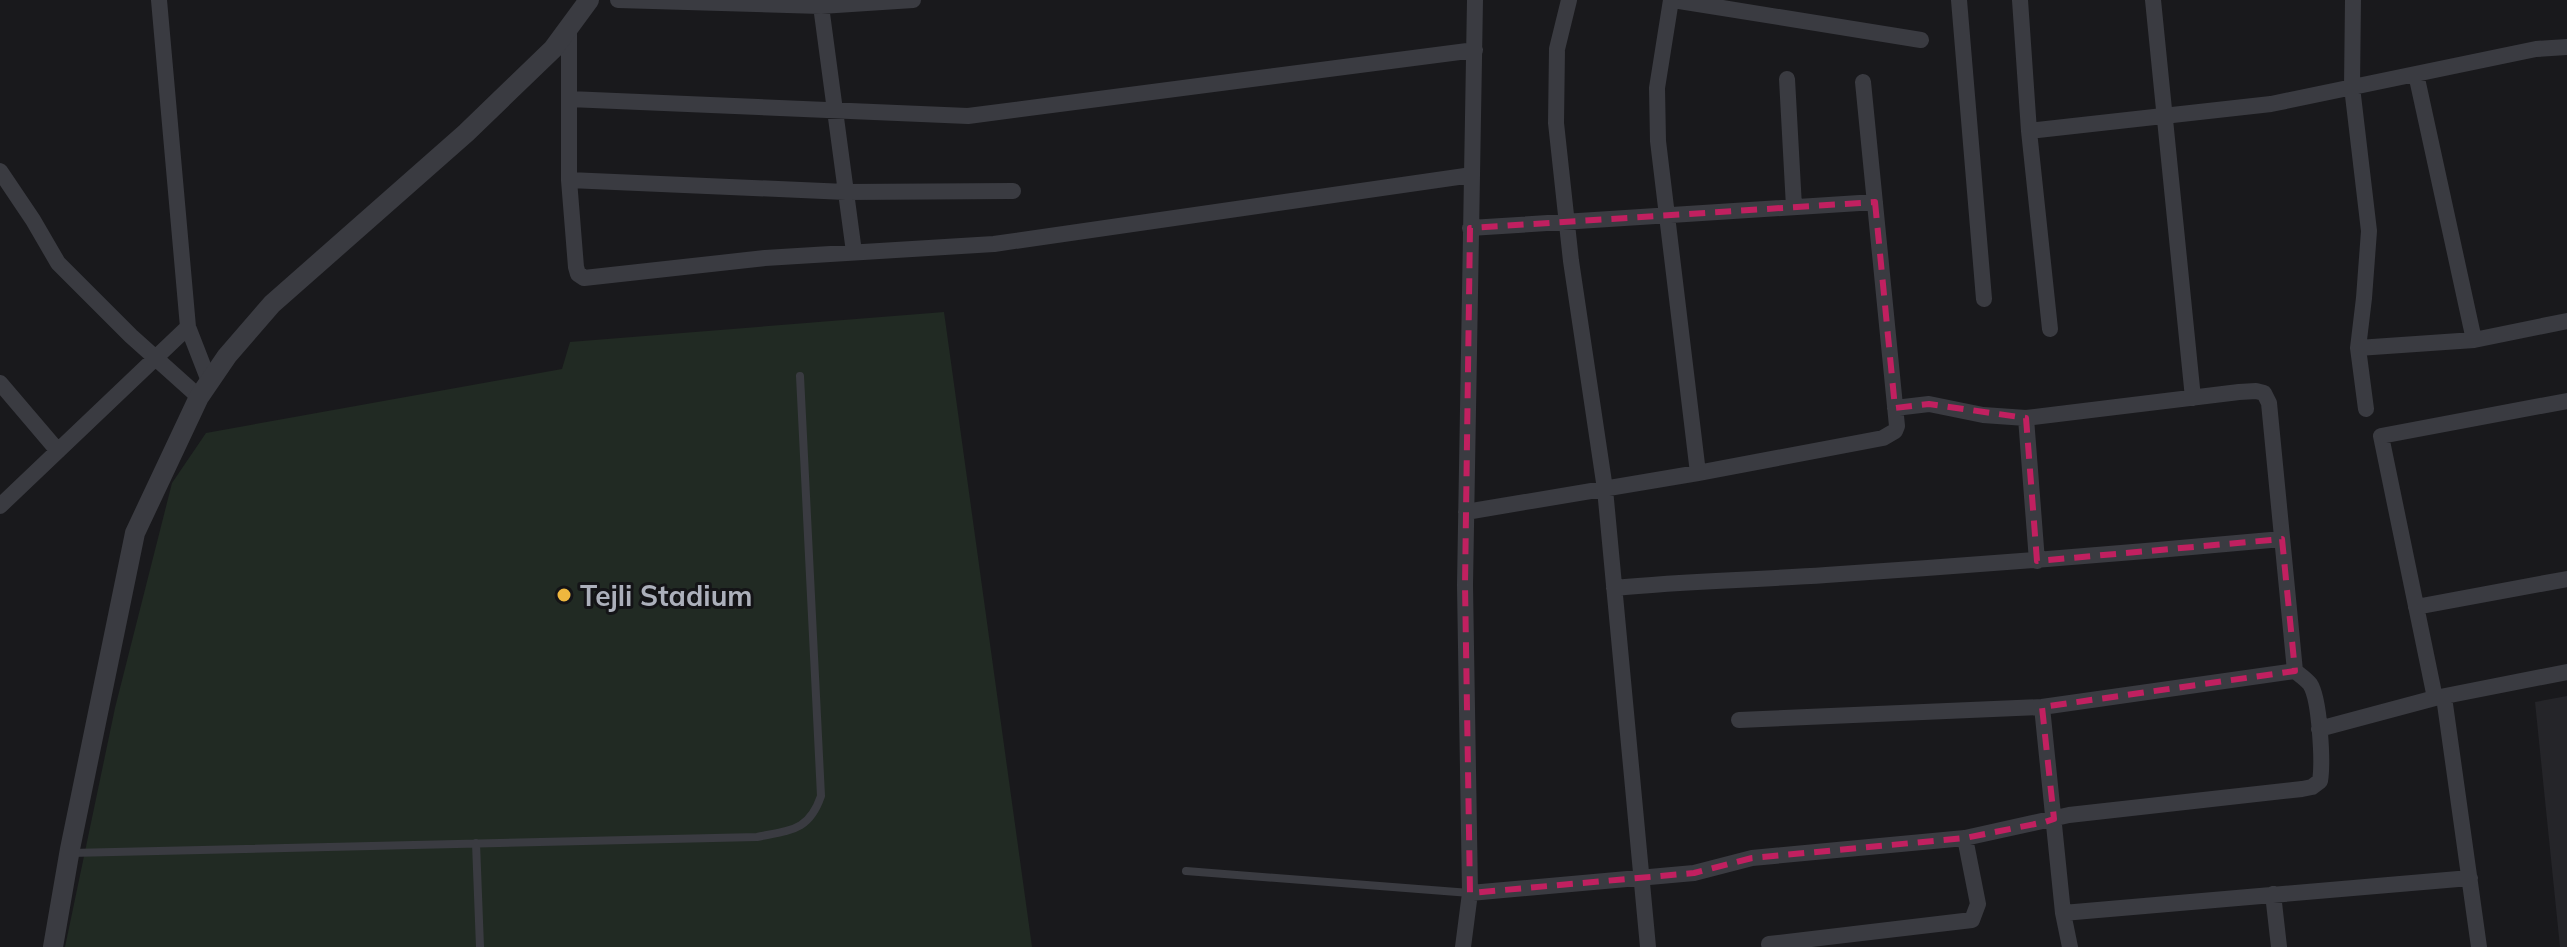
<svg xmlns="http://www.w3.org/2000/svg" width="2567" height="947" viewBox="0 0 2567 947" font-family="Mulish,sans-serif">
	<rect width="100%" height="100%" fill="#19191c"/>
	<!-- built -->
	<path fill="#252529" d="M2567 696V947H2560L2535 702Z"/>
	<!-- green -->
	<path fill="#212a23" d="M944 312 1032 947H65L115 708 172 483 206 433 562 369 570 342Z"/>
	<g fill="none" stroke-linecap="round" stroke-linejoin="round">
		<!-- service -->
		<path stroke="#3a3b41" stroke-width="8" d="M476 843 480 947
			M70 853 757 837C791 830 809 831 821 796L800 376
			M1186 871 1470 893"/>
		<!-- minor -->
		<path stroke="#3a3b41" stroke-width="16" d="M159 0 188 327 209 381
			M618 0 821 6 913 0
			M1569 0 1557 49 1556 123 1571 261 1605 489 1648 947
			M1671 0 1657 88 1658 141 1698 473
			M1673 0 1921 40
			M1959 0 1984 299
			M2020 0 2029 131 2050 329
			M2153 0 2193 398
			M2353 0 2352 87 2369 231 2364 298 2358 348 2366 409
			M821 6 854 252
			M569 28V180L576 267 578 274 584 278 765 258 994 244 1472 175
			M2416 74 2474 340
			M1787 79 1794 207
			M569 99 968 116 1475 50
			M2029 131 2271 104 2536 49 2567 47
			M0 171 33 220 58 263 131 336 199 397
			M569 180 846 192 1013 191
			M1470 228 1875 202
			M2358 348 2474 340 2567 321
			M0 383 58 451
			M2026 418 2037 561
			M0 506 188 327
			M1466 512 1698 473 1883 438 1895 431 1897 426 1863 82
			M1614 588C1685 581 1755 580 1826 575 1979 565 2130 553 2282 539
			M2416 607 2567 579
			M2444 697 2479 947
			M2435 698 2381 436 2567 401
			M2042 707 2063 913 2070 947
			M1739 720 2042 707 2295 671
			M2319 729 2435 698 2567 672
			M1470 893 1694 873 1752 858 1965 838 2069 815 2302 789 2312 787 2320 781C2323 763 2320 699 2310 684 2306 679 2300 675 2295 671L2269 403 2264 393 2256 391 2239 392 2026 418 1983 415 1929 404 1895 408
			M2273 894 2279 947
			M2063 913 2470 878
			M1769 944 1972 920 1978 904 1965 838
			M1463 947 1470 893 1465 585 1475 0"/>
		<!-- tertiary -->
		<path stroke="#3a3b41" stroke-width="20" d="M53 947 70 849 135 533 199 397 227 356 272 304 466 133 553 49 589 0"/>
	</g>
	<!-- marked area -->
	<path fill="none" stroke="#c12060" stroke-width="6" stroke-dasharray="16 10" stroke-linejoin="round" d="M1875 202 1895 408 1929 404 2026 418 2037 561 2282 539 2295 671 2042 707 2054 819 2045 822 1965 838 1752 858 1694 873 1470 893 1465 585 1470 228Z"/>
	<!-- markers -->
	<circle fill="#efb73e" stroke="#141417" stroke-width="3" cx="564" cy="595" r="8"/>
	<g text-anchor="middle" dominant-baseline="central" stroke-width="6" stroke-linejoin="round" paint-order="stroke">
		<!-- poi labels -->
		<g font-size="28" font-weight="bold" fill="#acb0bb" stroke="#141417" text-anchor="start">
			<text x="580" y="595">Tejli Stadium</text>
		</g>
	</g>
</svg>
